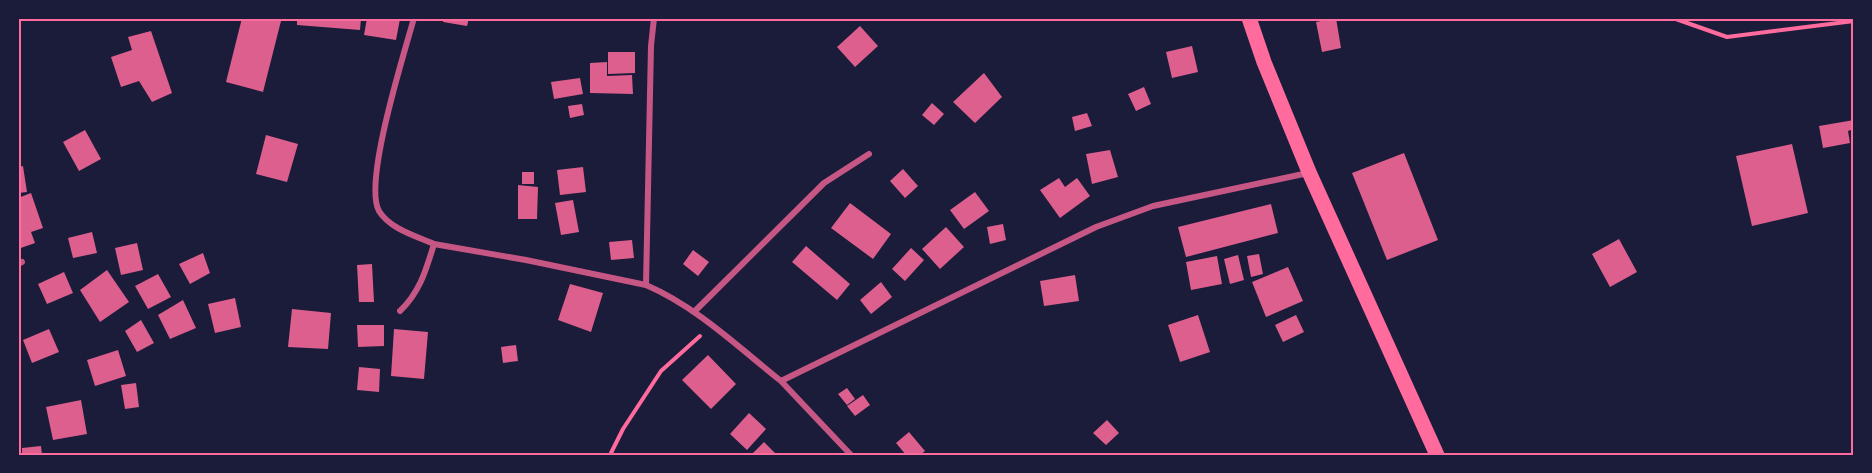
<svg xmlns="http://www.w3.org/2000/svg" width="1872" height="473" viewBox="0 0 1872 473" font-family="'Archivo Narrow',sans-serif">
	<rect width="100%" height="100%" fill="#1b1b3a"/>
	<!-- building -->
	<path fill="#dd5f8e" d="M242 18H271L281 21 263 92 226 82Z
		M297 18H361L360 30 297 25Z
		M367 18 400 19 396 40 364 35Z
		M444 18H469L467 26 443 22Z
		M1336 18 1341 48 1322 52 1316 22Z
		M860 26 878 46 855 67 837 47Z
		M151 31 172 93 152 102 139 81 121 87 111 57 132 50 128 37Z
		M1192 46 1198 72 1172 78 1166 52Z
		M608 52H635V73L608 74Z
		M607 62V76L632 75 633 94 590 93V63Z
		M984 73 1002 97 975 123 953 102Z
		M580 78 583 94 554 99 551 82Z
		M1144 87 1151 104 1136 111 1128 94Z
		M932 103 944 114 934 125 922 115Z
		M582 104 584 115 570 118 568 106Z
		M1087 113 1092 126 1075 131 1072 117Z
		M1854 120V129L1848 131 1850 143 1823 148 1819 126Z
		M85 130 101 159 79 171 63 142Z
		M266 135 298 144 287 182 256 174Z
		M1792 144 1808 213 1752 226 1736 156Z
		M1110 150 1118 177 1092 184 1086 154Z
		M1404 153 1438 240 1387 260 1352 173Z
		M23 166 27 192 18 193V167Z
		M583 167 586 192 560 195 557 170Z
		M903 169 918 186 905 198 890 181Z
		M522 172H534V184H522Z
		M1059 178 1065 187 1077 178 1090 196 1060 218 1040 190Z
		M518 185 538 187 537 219H518Z
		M975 192 989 211 964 229 950 210Z
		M31 193 43 228 31 232 35 243 18 249V198Z
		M573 200 579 232 561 235 555 203Z
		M850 203 891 234 873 259 831 228Z
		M1271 204 1278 233 1186 257 1178 227Z
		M1003 224 1006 240 990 244 987 227Z
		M946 227 964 247 940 269 922 249Z
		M92 232 97 253 73 258 68 238Z
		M1619 239 1637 272 1610 287 1592 254Z
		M632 240 634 258 611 260 609 242Z
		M137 243 143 270 121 275 115 248Z
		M806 246 850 284 837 300 792 262Z
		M911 248 924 260 905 281 892 269Z
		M693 250 709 262 698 276 683 264Z
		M203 253 210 273 190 284 179 264Z
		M1259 254 1263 274 1251 277 1247 256Z
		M1238 255 1244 280 1230 284 1224 259Z
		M1217 256 1222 284 1191 290 1186 262Z
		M372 264 374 302H359L357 265Z
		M1288 267 1303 301 1266 317 1252 282Z
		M107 270 129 302 100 322 80 290Z
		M64 272 73 293 47 304 38 284Z
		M158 274 171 297 148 309 135 286Z
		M1075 275 1079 301 1044 306 1040 281Z
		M881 282 892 297 871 314 860 300Z
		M570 284 603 293 591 332 558 320Z
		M235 298 241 327 215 333 208 304Z
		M183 300 196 328 170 339 158 315Z
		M292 309 331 313 328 349 288 347Z
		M1198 315 1210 352 1180 362 1168 325Z
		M1296 315 1304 332 1283 342 1275 325Z
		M141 320 154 343 137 352 125 331Z
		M357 325H384V346L358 347Z
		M49 329 59 352 32 363 23 340Z
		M394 329 428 332 424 379 391 376Z
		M516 345 518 361 503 363 501 347Z
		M118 350 126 376 95 386 87 360Z
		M708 355 736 384 711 409 682 380Z
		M359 367 380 369 379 392 357 390Z
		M136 383 139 407 125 409 121 385Z
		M847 388 855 399 847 405 838 394Z
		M863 395 870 405 855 416 847 406Z
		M81 400 87 434 53 440 46 407Z
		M749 413 766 429 747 450 730 434Z
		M1107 420 1119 433 1106 445 1093 433Z
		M909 432 925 451 920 455H906L896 443Z
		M764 442 777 455H751Z
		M41 446 42 455H22V448Z"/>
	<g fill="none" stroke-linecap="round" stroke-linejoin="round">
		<!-- path -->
		<path stroke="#ff6b9d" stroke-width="4" d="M1673 18 1727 37 1854 21
			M610 455 623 429 661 371 700 336"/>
		<!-- minor -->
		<path stroke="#c65784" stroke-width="6" d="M414 18C404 54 363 183 379 211 390 229 416 236 434 244
			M18 264 22 262
			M646 285 651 46 654 18
			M400 311C420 292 426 270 434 244L526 260 646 285C697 307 738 347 781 381
			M695 311 824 183 869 154
			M851 455 781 381 1096 227 1153 206 1308 173"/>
		<!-- primary -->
		<path stroke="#ff6b9d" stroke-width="15" d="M1249 18 1264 62 1309 172 1437 455"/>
	</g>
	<!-- border -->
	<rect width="1872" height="473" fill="none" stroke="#1b1b3a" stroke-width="39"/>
	<rect x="20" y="20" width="1832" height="434" fill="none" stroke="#ff6b9d" stroke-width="2"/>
</svg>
